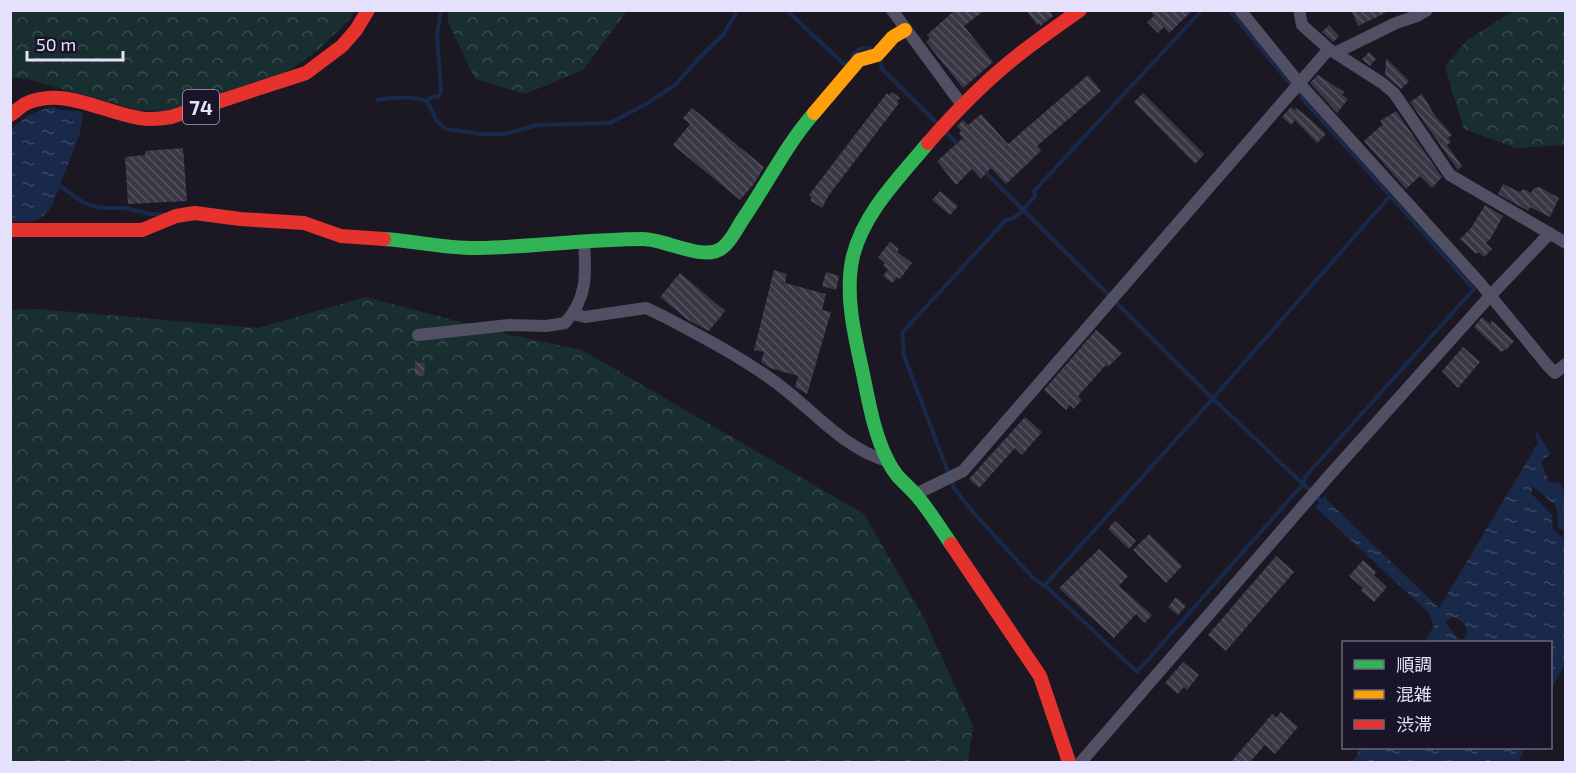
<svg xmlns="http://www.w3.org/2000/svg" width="1576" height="773" font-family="'Exo 2','Noto Sans JP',sans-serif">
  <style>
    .forest { fill: url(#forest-crowns) }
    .water { fill: url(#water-ripples); fill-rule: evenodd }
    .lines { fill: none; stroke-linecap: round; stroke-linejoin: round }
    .stream { stroke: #192949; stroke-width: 4 }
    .building { fill: url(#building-back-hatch) }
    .street { stroke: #514f63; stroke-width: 12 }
    .fast { stroke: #30b455; stroke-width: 14 }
    .slow { stroke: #ff9f0a; stroke-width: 14 }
    .jam { stroke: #e5322d; stroke-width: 14 }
    .labels { text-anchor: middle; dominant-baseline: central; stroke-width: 4.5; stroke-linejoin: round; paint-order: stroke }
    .shield { fill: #191428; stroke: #a8a3bc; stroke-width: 1.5 }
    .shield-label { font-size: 20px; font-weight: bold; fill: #e5e0fb }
  </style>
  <defs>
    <pattern id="forest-crowns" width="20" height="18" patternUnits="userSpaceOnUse" patternTransform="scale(1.5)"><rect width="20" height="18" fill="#182e2f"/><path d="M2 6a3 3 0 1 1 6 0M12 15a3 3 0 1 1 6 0" fill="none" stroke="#394c4e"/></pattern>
    <pattern id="water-ripples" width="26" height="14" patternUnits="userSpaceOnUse" patternTransform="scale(1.5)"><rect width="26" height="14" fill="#192949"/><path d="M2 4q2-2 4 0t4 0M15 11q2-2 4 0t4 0" fill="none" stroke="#3a4864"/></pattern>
    <pattern id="building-back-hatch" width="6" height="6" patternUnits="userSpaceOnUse" patternTransform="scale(1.5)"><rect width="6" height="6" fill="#3b3845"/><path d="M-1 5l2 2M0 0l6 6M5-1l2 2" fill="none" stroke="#575461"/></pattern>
  </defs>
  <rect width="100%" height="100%" fill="#1b1824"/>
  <path class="forest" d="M 10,11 L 355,11 L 351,18 L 318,50 L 287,72 L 166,111 L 138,110 L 27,79 L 11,78 Z
    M 448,11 L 448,10 L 627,11 L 583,70 L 525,94 L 475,79 L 448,22 Z
    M 1513,11 L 1565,11 L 1565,145 L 1516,148 L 1464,129 L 1445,67 L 1466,41 Z
    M 365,297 L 511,335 L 582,350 L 864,514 L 923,616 L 973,726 L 968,762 L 11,762 L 11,310 L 38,309 L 258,328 Z"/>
  <path class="water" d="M 53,107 L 60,110 L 80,111 L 83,116 L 79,136 L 52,206 C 42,222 29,223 11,221 L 10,130 C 25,116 33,112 53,107 Z
    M 1535,432 L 1537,432 L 1551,454 L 1541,461 L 1549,482 L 1560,483 L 1565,494 L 1565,531 L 1558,527 L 1556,506 L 1536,489 L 1532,487 L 1532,494 L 1552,515 L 1553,529 L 1565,540 L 1565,663 L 1551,691 L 1550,642 L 1424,642 L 1434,626 L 1429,613 L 1315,507 L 1326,494 L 1326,499 L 1439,608 L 1538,443 ZM 1453,617 C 1464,620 1470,629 1464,639 L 1458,639 L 1446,623 L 1450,618 Z
    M 1361,748 L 1524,748 L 1519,762 L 1505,762 L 1504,761 L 1498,762 L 1353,762 Z"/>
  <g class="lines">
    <path class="stream" d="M 786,10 L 845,65 L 847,62
      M 1202,10 L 1034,191 L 1035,196 C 1027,205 1018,219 1006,220 L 902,333 L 904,347 L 903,353 L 954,488 L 972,511 L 1034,579 L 1049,589 L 1137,672 L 1303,484 L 1305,477 L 1474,289 L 1390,196
      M 852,56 C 858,49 864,45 873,50
      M 880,60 L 882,69 L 935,121
      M 377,100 C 395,97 410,96 427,101 L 437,121 L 446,129 L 481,134 L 504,134 L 538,125 L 610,123 L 648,103 L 676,84 L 701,56 L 723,35 L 738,10
      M 427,101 L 432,97 L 439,96 L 441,90 L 437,35 L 441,10
      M 945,131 L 960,147
      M 983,170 L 1206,392 L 1322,502
      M 57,184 L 84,203 L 100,208 L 126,208 L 150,214 L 162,214
      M 1044,586 L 1208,404 L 1390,196 L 1308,105 L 1229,10"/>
  </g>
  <path class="building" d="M 955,10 L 985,10 L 964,26 L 993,62 L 963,88 L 926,42 L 930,38 L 927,35 Z
    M 1026,10 L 1049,10 L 1053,16 L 1040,26 L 1039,23 L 1037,25 Z
    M 1150,10 L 1193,10 L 1169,33 L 1164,27 L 1158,33 L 1147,22 L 1154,16 Z
    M 1351,10 L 1391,10 L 1358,26 Z
    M 1329,25 L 1339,36 L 1333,42 L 1322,32 Z
    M 1369,52 L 1376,59 L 1370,66 L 1362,59 Z
    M 1386,58 L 1409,81 L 1401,89 L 1385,75 Z
    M 1088,75 L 1101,91 L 1037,146 L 1041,151 L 1006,184 L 991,168 L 981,179 L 972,169 L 956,185 L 937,161 L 963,138 L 959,134 L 961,131 L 957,126 L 963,120 L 968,125 L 981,114 L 1008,144 Z
    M 1318,75 L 1344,92 L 1342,95 L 1348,99 L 1337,113 L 1310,83 Z
    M 892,92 L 900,98 L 897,101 L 899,103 L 829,195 L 822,208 L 810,200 L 812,198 L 809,195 L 887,93 L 889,95 Z
    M 1143,93 L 1204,154 L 1195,164 L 1134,102 Z
    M 1422,94 L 1436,117 L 1452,135 L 1448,138 L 1451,142 L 1447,145 L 1462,166 L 1458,170 L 1410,102 Z
    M 1291,107 L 1295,110 L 1296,108 L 1309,118 L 1326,134 L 1317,143 L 1295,120 L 1291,125 L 1282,117 Z
    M 692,108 L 764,167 L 754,184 L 740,200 L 673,145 L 690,124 L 683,118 Z
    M 1396,111 L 1442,177 L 1432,188 L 1420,176 L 1406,189 L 1364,141 L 1383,124 L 1380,121 Z
    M 183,148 L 187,201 L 128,204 L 125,157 L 145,155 L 145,151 Z
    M 1503,184 L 1519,192 L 1524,189 L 1531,193 L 1534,188 L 1539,187 L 1559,198 L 1550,217 L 1530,207 L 1528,211 L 1498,194 Z
    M 940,191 L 958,206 L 950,215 L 932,200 Z
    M 1485,205 L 1503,216 L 1491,238 L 1486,243 L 1492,249 L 1484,257 L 1478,252 L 1476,254 L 1460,239 L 1471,228 Z
    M 890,242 L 899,249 L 897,252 L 912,263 L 900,279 L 897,277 L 892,283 L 883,276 L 888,270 L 883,265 L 885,263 L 878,257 Z
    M 774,270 L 787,274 L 785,283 L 826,294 L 822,310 L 831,312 L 807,394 L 795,387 L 798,376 L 770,368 L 761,362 L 764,352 L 754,350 Z
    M 826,272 L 839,276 L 836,290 L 822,286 Z
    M 680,273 L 725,311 L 709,331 L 688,320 L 660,297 Z
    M 1482,317 L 1490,324 L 1492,321 L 1514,341 L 1507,349 L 1501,352 L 1474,327 Z
    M 1096,330 L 1122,353 L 1108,367 L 1106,365 L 1078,396 L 1082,400 L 1074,409 L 1070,405 L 1066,410 L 1044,390 Z
    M 1463,347 L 1480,362 L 1458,388 L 1442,371 Z
    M 415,362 L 425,363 L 424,376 L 415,375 Z
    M 1025,417 L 1042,432 L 1022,455 L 1015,448 L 979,488 L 969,479 Z
    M 1115,521 L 1136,541 L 1129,549 L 1108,529 Z
    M 1149,534 L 1182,566 L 1166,583 L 1133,550 Z
    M 1099,549 L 1128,576 L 1119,586 L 1152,615 L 1145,623 L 1136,614 L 1114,638 L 1059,588 Z
    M 1276,556 L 1294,572 L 1226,651 L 1208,635 Z
    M 1363,560 L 1376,572 L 1374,575 L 1387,587 L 1374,602 L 1361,591 L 1363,588 L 1349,576 Z
    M 1176,597 L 1186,606 L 1178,615 L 1168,607 Z
    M 1183,662 L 1199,675 L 1187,690 L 1184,687 L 1178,694 L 1165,683 Z
    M 1281,712 L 1298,727 L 1275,754 L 1265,745 L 1250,762 L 1231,762 L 1272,714 L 1276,718 Z"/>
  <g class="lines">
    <path class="street" d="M 892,10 L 962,105
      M 1240,10 L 1300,84 L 1480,283 L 1548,366 L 1555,373 L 1566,364
      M 1299,10 L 1302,25 L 1329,49 L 1382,83 L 1394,93 L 1450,175 L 1566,243
      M 1335,53 L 1396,23 L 1417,16 L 1427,10
      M 573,314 L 585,317 L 646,308 L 663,316 C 699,335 737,355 771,379 C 810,406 840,447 887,461
      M 418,335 L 509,325 L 546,326 L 565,323 C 588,298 586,273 584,241
      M 916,494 L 963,471 L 1329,49
      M 1081,762 L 1328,477 L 1490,296 L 1550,233"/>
    <path class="fast" d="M 928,143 C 900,177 864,212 853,256 C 844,294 855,337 863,374 C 869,403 874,434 888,461 C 896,478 906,483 917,496 C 929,510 940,528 951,544
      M 384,239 C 416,241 447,249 479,248 C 534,247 588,239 643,239 C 665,239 704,262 722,248 C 731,242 737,228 743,219 C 767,184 786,145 814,113"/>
    <path class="slow" d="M 814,113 L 859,60 L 877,55 L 893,37 L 905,30"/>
    <path class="jam" d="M 10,115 C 15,112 20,107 25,104 C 62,86 102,112 139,118 C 149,120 160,119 171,117 L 306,73 L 342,46 L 356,30 L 368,10
      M 928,143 C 955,112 984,82 1017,56 C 1037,40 1059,25 1080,10
      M 10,230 L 142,230 L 176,216 L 195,213 L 240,219 L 304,223 L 341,236 L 384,239
      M 951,544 L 1040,676 L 1069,762"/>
  </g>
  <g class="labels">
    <rect class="shield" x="183" y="90" width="36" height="34" rx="4.5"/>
    <g class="shield-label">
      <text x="201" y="107">74</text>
    </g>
  </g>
  <rect width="1576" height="773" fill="none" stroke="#e5e0fb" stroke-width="24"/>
  <rect x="1342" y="641" width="210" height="108" fill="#191428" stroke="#6b667c" stroke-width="1.5"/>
  <rect x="1354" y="660" width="30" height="9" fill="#30b455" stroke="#6b667c" stroke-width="1.5"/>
  <text x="1396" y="671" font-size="18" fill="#e5e0fb">順調</text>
  <rect x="1354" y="690" width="30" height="9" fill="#ff9f0a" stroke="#6b667c" stroke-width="1.5"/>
  <text x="1396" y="701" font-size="18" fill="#e5e0fb">混雑</text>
  <rect x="1354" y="720" width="30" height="9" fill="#e5322d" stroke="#6b667c" stroke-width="1.5"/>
  <text x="1396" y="731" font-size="18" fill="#e5e0fb">渋滞</text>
  <path d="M27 51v9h96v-9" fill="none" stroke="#e5e0fb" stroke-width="3"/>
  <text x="36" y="51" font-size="18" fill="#e5e0fb" stroke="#191428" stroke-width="4.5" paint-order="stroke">50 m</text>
</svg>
